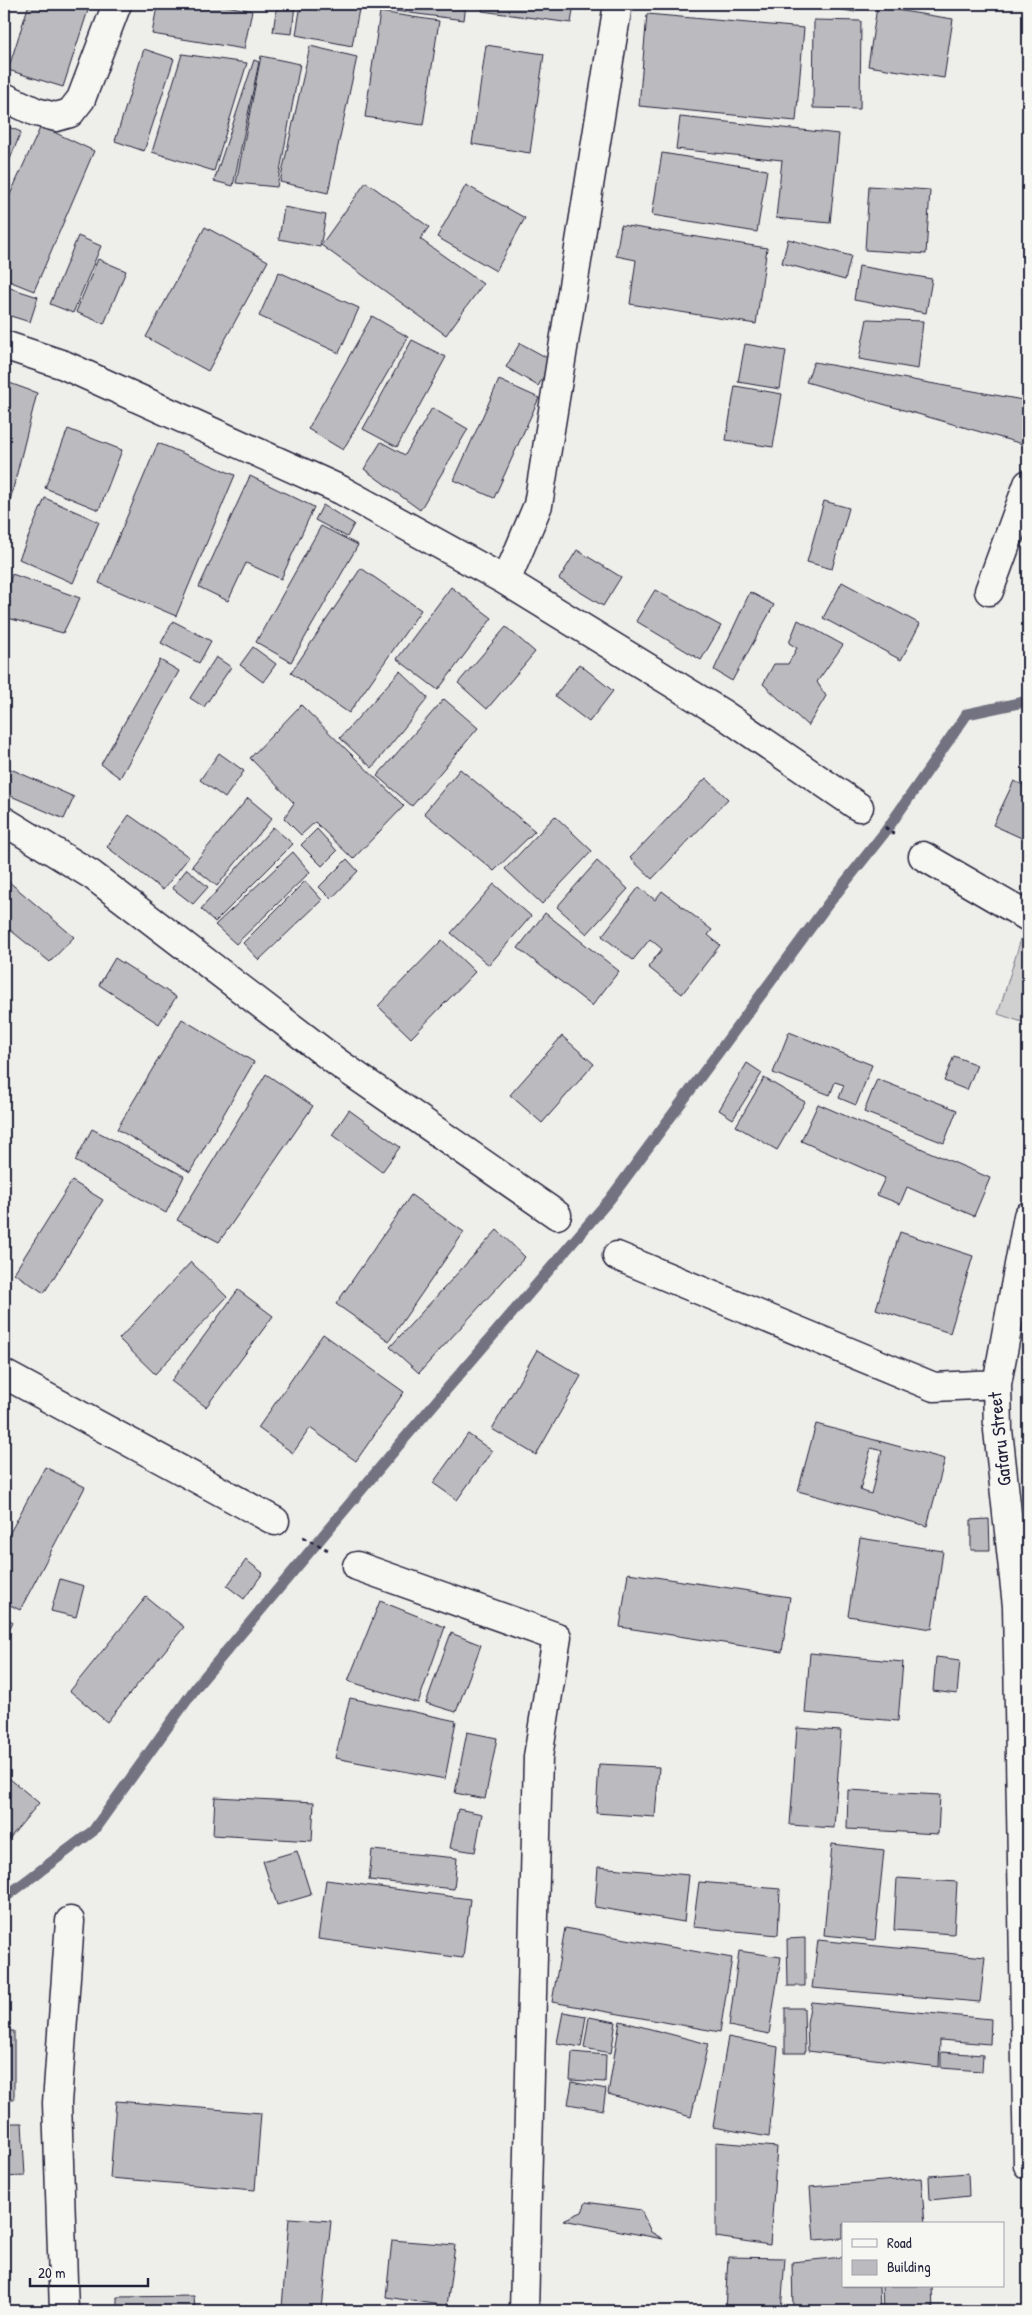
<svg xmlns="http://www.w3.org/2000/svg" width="1032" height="2315" font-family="'Patrick Hand',sans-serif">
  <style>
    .green { fill: #d0d0d1; stroke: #797986 }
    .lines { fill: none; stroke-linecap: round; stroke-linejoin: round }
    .stream { stroke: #727281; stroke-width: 11 }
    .building { fill: #bbbbbf; stroke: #22223b; fill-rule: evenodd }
    .minor-casing { stroke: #22223b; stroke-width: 31 }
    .path { stroke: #22223b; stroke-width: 3; stroke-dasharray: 4 4; stroke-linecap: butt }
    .minor { stroke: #f6f6f2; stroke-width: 28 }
    .labels { text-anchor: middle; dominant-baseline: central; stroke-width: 4.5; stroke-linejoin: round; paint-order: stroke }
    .street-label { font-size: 19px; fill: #22223b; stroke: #f6f6f2 }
  </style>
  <rect width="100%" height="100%" fill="#eeeeeb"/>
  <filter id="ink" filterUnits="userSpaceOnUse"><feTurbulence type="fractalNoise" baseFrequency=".02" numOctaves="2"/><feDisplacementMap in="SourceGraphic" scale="10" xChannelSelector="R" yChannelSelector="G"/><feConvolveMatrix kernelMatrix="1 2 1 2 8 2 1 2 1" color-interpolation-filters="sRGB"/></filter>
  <g filter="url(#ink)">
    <path class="green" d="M 1028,916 L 1028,1024 L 998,1014 Z"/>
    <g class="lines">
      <path class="stream" d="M 4,1898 L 93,1831 L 197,1686 L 404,1439 L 610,1199 L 828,904 L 885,832 L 967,714 L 1028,701"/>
    </g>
    <path class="building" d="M 29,4 L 90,4 L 63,87 L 8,70 Z
      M 197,4 L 217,4 L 252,11 L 244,49 L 152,34 L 157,6 L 195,8 Z
      M 277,4 L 295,4 L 292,34 L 273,32 Z
      M 301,4 L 360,4 L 352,46 L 296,35 Z
      M 379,4 L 466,4 L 464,20 L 378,9 Z
      M 483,4 L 574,4 L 571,23 L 482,11 Z
      M 652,4 L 678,4 L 678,8 Z
      M 807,4 L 857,4 L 855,12 Z
      M 877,7 L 953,19 L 944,78 L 868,66 Z
      M 380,12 L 439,21 L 423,125 L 365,117 Z
      M 647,14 L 804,28 L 796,121 L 639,106 Z
      M 814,20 L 861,21 L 860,109 L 813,108 Z
      M 486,45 L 544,54 L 530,153 L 472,144 Z
      M 310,46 L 357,57 L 328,193 L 280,182 Z
      M 144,49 L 174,59 L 144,151 L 115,141 Z
      M 182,54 L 247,63 L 214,171 L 152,152 Z
      M 261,56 L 300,64 L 277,187 L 236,183 Z
      M 254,60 L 259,62 L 233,186 L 214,181 Z
      M 680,117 L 839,134 L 830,223 L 776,218 L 782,160 L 676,149 Z
      M 4,125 L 21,132 L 4,174 Z
      M 41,126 L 94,151 L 34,291 L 4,279 L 4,208 Z
      M 662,153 L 767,170 L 757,232 L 652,215 Z
      M 366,182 L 429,227 L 420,239 L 483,284 L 446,335 L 321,245 Z
      M 466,185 L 525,218 L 496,271 L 437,237 Z
      M 869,186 L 930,190 L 926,254 L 865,250 Z
      M 284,207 L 326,215 L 320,247 L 279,239 Z
      M 621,225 L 767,248 L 756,324 L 630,304 L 636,260 L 616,256 Z
      M 205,227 L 268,261 L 208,371 L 146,337 Z
      M 78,236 L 101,246 L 73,313 L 50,304 Z
      M 788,239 L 851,256 L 845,280 L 782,263 Z
      M 98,259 L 126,271 L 104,324 L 76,312 Z
      M 859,266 L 932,279 L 926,313 L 854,300 Z
      M 279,272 L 359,308 L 339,353 L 259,316 Z
      M 4,286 L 38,297 L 30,322 L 4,314 Z
      M 372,316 L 408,337 L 343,450 L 308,429 Z
      M 867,319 L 923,321 L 918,369 L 859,359 Z
      M 412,340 L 446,357 L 397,447 L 363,429 Z
      M 520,343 L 553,361 L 538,386 L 506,367 Z
      M 745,344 L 786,351 L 780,389 L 738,382 Z
      M 814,362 L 1028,401 L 1028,432 L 1026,445 L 806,382 Z
      M 499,380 L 539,398 L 494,498 L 454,480 Z
      M 4,381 L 37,393 L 4,525 Z
      M 735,386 L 782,394 L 773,447 L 726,440 Z
      M 432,408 L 468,429 L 420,510 L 364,469 L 381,442 L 405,455 Z
      M 68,429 L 122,450 L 99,510 L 45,488 Z
      M 158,443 L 235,475 L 176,616 L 99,583 Z
      M 250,476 L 314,507 L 281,579 L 246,563 L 228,601 L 199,587 Z
      M 45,498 L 99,522 L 73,583 L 19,559 Z
      M 824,501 L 849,508 L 832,569 L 807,562 Z
      M 323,505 L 354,524 L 347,537 L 315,520 Z
      M 321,526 L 358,545 L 291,662 L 256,642 Z
      M 577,550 L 621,577 L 603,606 L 559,579 Z
      M 361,568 L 421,610 L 349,713 L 291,673 Z
      M 12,574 L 80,598 L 63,633 L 4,617 L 4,603 Z
      M 842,582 L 920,624 L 901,660 L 823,618 Z
      M 451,587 L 492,618 L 438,690 L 397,659 Z
      M 655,590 L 721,626 L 701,660 L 636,621 Z
      M 750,592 L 774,605 L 732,681 L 714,670 Z
      M 798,620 L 843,645 L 817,682 L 826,696 L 808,726 L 763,684 L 774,664 L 788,664 L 797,648 L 789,643 Z
      M 173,621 L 211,641 L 199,663 L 161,643 Z
      M 506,627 L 535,652 L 487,709 L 458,683 Z
      M 253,647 L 276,664 L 263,682 L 240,665 Z
      M 216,657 L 231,667 L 204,707 L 190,698 Z
      M 160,660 L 179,671 L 120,778 L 101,764 Z
      M 579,664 L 613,691 L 589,722 L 555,696 Z
      M 400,671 L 428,698 L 372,768 L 340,738 Z
      M 444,699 L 478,728 L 412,806 L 377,776 Z
      M 301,705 L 404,806 L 353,859 L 315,822 L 301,835 L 284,818 L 294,803 L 250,758 Z
      M 219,753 L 244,771 L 225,798 L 200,780 Z
      M 4,766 L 74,797 L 64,819 L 4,793 Z
      M 460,769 L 535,831 L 494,871 L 424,813 Z
      M 706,778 L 728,799 L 652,879 L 630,858 Z
      M 1014,781 L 1028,787 L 1028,841 L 993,825 Z
      M 248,798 L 272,818 L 217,886 L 192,866 Z
      M 129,815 L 189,857 L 163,890 L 107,847 Z
      M 555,816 L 592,851 L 542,904 L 505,869 Z
      M 273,827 L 293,844 L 215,922 L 201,909 Z
      M 317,829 L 337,851 L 322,866 L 301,845 Z
      M 293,852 L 310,872 L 236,944 L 215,925 Z
      M 347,859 L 358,871 L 331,899 L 319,887 Z
      M 597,861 L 628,889 L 587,934 L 557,907 Z
      M 187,869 L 208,887 L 193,904 L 172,888 Z
      M 8,881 L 74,937 L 50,962 L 4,925 L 4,886 Z
      M 305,881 L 322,900 L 259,960 L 243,943 Z
      M 494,884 L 531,916 L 489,965 L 451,933 Z
      M 639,887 L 655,900 L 662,891 L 712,930 L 708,935 L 720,945 L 682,994 L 648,967 L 662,949 L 650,939 L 633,960 L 602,936 Z
      M 545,913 L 619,971 L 592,1006 L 518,948 Z
      M 442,940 L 475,972 L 411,1038 L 378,1006 Z
      M 115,958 L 176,997 L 159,1024 L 99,985 Z
      M 182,1019 L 254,1062 L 190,1172 L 117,1129 Z
      M 789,1032 L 872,1065 L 856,1105 L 839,1098 L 844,1085 L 835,1082 L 830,1095 L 773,1073 Z
      M 562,1036 L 594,1064 L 542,1123 L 510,1095 Z
      M 954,1056 L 977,1065 L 967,1090 L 944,1081 Z
      M 747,1063 L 762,1073 L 733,1119 L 719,1110 Z
      M 266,1074 L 313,1106 L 219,1242 L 177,1220 Z
      M 764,1078 L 805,1102 L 777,1150 L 736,1126 Z
      M 877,1079 L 957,1110 L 944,1143 L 864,1112 Z
      M 818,1104 L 990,1178 L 974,1216 L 907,1187 L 900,1204 L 877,1195 L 885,1178 L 801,1141 Z
      M 349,1110 L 400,1147 L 382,1172 L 332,1135 Z
      M 92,1129 L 184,1176 L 166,1213 L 75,1161 Z
      M 72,1181 L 103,1200 L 44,1293 L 14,1273 Z
      M 411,1195 L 464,1232 L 389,1341 L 336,1304 Z
      M 497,1230 L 525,1257 L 419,1373 L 390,1347 Z
      M 900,1232 L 973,1256 L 950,1333 L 876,1309 Z
      M 191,1262 L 227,1297 L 155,1374 L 119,1339 Z
      M 238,1290 L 273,1316 L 206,1407 L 171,1381 Z
      M 323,1334 L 404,1392 L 356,1461 L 310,1428 L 293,1453 L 258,1428 Z
      M 537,1350 L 581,1376 L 536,1455 L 492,1429 Z
      M 816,1424 L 945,1459 L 927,1526 L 798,1491 ZM 871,1448 L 882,1451 L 871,1494 L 860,1490 Z
      M 468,1434 L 492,1451 L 457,1500 L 433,1483 Z
      M 45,1467 L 85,1487 L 20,1610 L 4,1602 L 4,1544 Z
      M 989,1519 L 990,1550 L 971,1550 L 971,1520 Z
      M 860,1538 L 943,1551 L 932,1629 L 848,1616 Z
      M 246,1560 L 263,1573 L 244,1599 L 227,1586 Z
      M 628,1573 L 790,1597 L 782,1652 L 620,1627 Z
      M 60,1579 L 84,1586 L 76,1617 L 51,1611 Z
      M 146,1597 L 184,1627 L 107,1722 L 70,1691 Z
      M 380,1601 L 445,1627 L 418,1703 L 348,1681 Z
      M 4,1616 L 13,1622 L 4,1639 Z
      M 451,1633 L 481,1645 L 456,1712 L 426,1703 Z
      M 810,1653 L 903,1662 L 898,1721 L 805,1713 Z
      M 936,1657 L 960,1660 L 957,1694 L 933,1691 Z
      M 350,1698 L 456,1721 L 445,1779 L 335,1758 Z
      M 797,1728 L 841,1731 L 834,1828 L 790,1825 Z
      M 467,1732 L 497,1738 L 485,1799 L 455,1793 Z
      M 599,1764 L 659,1767 L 655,1817 L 596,1813 Z
      M 4,1774 L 39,1803 L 4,1845 Z
      M 848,1790 L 940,1795 L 938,1834 L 847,1829 Z
      M 215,1797 L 314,1802 L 312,1841 L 213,1835 Z
      M 458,1809 L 482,1814 L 475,1852 L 450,1848 Z
      M 832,1844 L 884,1850 L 875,1940 L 824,1935 Z
      M 372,1850 L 457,1858 L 454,1889 L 369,1880 Z
      M 297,1851 L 311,1895 L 277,1905 L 263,1861 Z
      M 598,1867 L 689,1875 L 684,1922 L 595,1907 Z
      M 897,1878 L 957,1882 L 954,1934 L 894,1930 Z
      M 326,1880 L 470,1899 L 463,1958 L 318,1939 Z
      M 699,1882 L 780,1889 L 778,1935 L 693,1927 Z
      M 565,1928 L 732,1958 L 720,2032 L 552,2002 Z
      M 805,1938 L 805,1986 L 788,1986 L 787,1939 Z
      M 818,1940 L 985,1957 L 980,2002 L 812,1988 Z
      M 739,1951 L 781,1957 L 769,2034 L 729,2026 Z
      M 811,2002 L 991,2019 L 990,2044 L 940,2040 L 939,2067 L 808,2051 L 807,2023 Z
      M 785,2008 L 804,2008 L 805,2053 L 785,2053 Z
      M 563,2012 L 586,2016 L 581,2047 L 557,2043 Z
      M 589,2017 L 616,2022 L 611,2053 L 584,2048 Z
      M 620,2021 L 708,2044 L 691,2117 L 608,2094 Z
      M 4,2031 L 14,2031 L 14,2099 L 4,2099 Z
      M 728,2037 L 778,2047 L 769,2137 L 713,2127 Z
      M 572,2052 L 606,2055 L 605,2082 L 570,2080 Z
      M 941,2052 L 983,2055 L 982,2071 L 941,2068 Z
      M 572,2082 L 606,2089 L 603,2110 L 568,2104 Z
      M 116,2101 L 261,2113 L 255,2190 L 110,2178 Z
      M 4,2123 L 22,2123 L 25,2176 L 4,2177 Z
      M 716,2142 L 777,2147 L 770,2245 L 716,2237 Z
      M 968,2173 L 969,2196 L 930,2200 L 929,2176 Z
      M 921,2178 L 925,2224 L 843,2224 L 843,2238 L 814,2240 L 810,2187 Z
      M 586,2202 L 641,2210 L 651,2232 L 663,2239 L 563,2220 L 582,2212 Z
      M 289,2218 L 331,2221 L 322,2309 L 282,2308 Z
      M 4,2238 L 7,2280 L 4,2280 Z
      M 392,2240 L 455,2245 L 447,2306 L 386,2297 Z
      M 728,2257 L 785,2258 L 781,2311 L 725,2311 Z
      M 843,2257 L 843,2286 L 879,2286 L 880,2311 L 793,2311 L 792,2262 Z
      M 882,2286 L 932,2286 L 933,2311 L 883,2311 Z
      M 194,2296 L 195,2311 L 117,2311 L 117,2297 Z"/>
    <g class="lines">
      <defs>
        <path id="minor" d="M 4,97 L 36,112 L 56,117 L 70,113 L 81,99 L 117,4
          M 4,345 L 64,365 L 341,490 L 506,581 L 723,714 L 859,807
          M 506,581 L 538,505 L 618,4
          M 989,591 L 1028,484
          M 4,821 L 92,875 L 338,1063 L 557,1215
          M 923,856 L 1028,917
          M 617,1256 L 934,1387 L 997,1384 L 998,1430 L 1017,1606 L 1028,2165
          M 4,1374 L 275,1521
          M 997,1384 L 1028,1216
          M 357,1566 L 557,1637 L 538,1757 L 524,2311
          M 64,2311 L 57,2103 L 70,1921"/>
      </defs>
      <use href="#minor" class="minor-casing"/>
      <path class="path" d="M 885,827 L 896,836
        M 303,1537 L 328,1550"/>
      <use href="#minor" class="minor"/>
    </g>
  </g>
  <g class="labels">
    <g class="street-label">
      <text transform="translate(999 1439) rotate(-96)">Gafaru Street</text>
    </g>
  </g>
  <rect width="1032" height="2315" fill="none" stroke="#f6f6f2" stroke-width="20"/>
  <rect x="10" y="10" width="1012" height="2295" fill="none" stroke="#22223b" stroke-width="2" filter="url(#ink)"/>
  <rect x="842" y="2222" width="162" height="65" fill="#f6f6f2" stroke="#a1a1a9"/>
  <rect x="852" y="2239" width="25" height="8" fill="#f6f6f2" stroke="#a1a1a9"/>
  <text x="887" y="2248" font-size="15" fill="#22223b">Road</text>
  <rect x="852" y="2260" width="25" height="15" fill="#bbbbbf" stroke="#a1a1a9"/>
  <text x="887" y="2272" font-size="15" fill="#22223b">Building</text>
  <path d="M30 2278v8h118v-8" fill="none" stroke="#22223b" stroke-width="2.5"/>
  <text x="38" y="2278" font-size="15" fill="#22223b" stroke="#f6f6f2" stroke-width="4" paint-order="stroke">20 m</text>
</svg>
